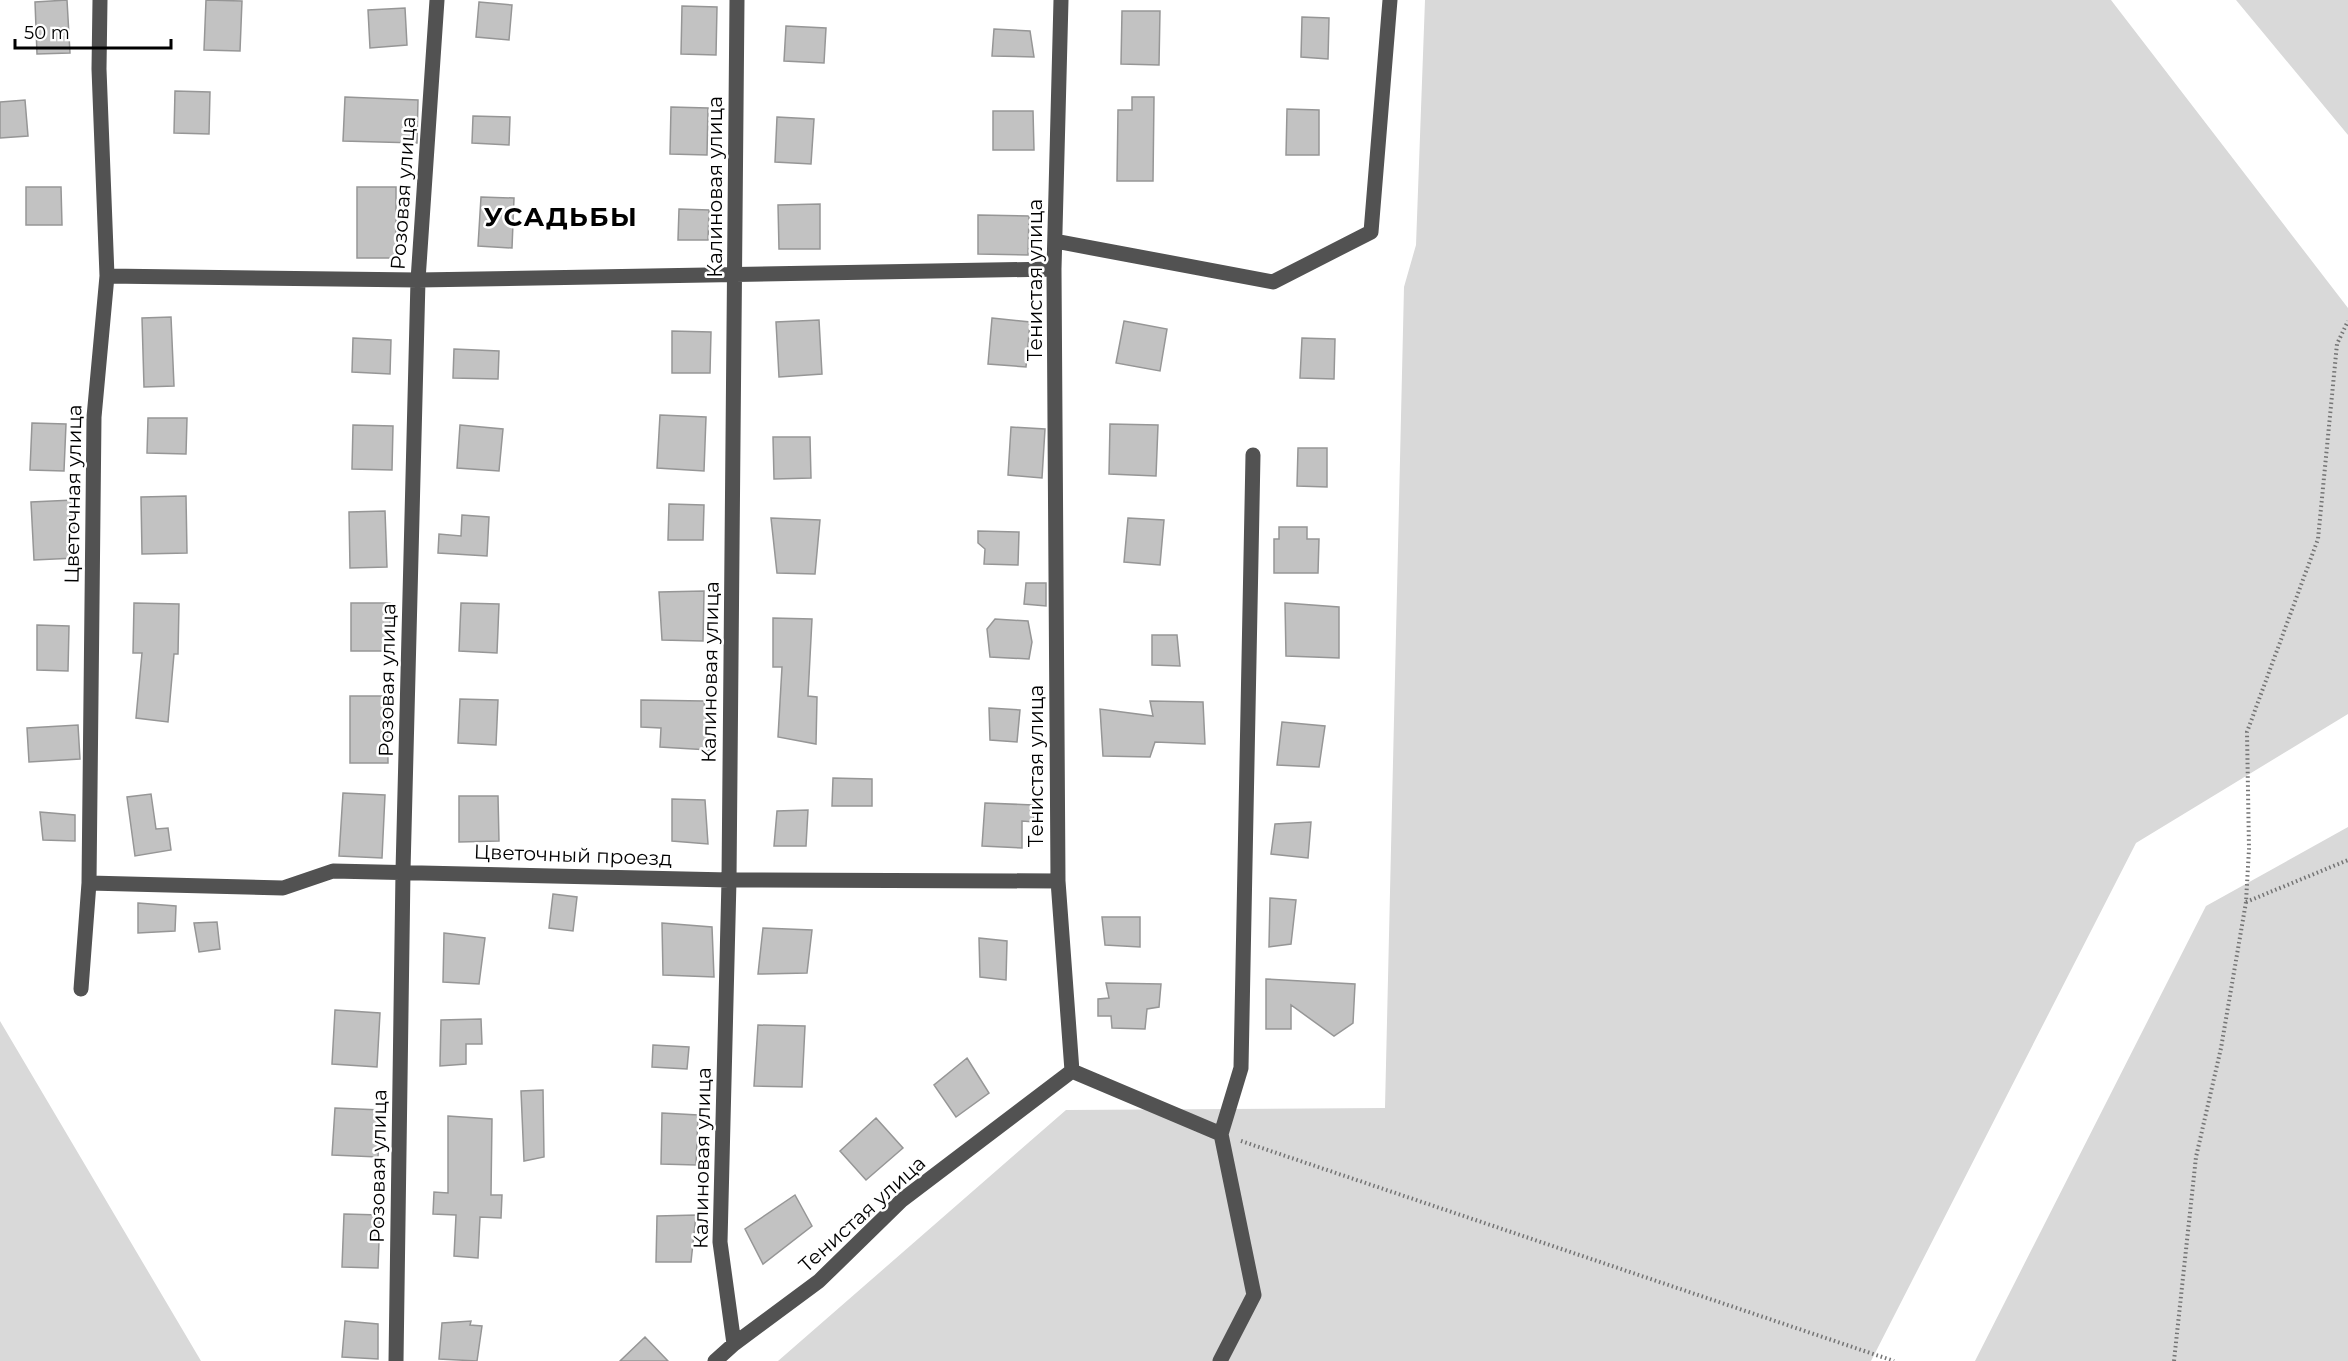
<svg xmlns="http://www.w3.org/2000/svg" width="2348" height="1361" font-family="Montserrat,sans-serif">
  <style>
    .green { fill: #d9d9d9 }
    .building { fill: #c2c2c2; stroke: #969696; stroke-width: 1.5 }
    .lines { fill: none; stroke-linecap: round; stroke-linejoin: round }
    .path { stroke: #747474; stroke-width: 4; stroke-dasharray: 1.5 3; stroke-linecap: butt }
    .minor { stroke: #525252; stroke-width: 15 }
    .labels { text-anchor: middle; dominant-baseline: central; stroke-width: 5; stroke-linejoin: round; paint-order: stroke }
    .street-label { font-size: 20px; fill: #000; stroke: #fff }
    .district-label { font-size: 26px; font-weight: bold; letter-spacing: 1.5px; fill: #000; stroke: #fff }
  </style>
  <rect width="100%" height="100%" fill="#fff"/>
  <path class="green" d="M 1425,0 L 2111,0 L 2348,308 L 2348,714 L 2136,843 L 1871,1361 L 778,1361 L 1066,1110 L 1385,1108 L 1404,287 L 1416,245 Z
    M 2236,0 L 2348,0 L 2348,135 Z
    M 2348,827 L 2348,1361 L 1975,1361 L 2206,906 Z
    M 0,1021 L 201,1361 L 0,1361 Z"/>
  <path class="building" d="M 67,0 L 70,53 L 37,54 L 35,2 Z
    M 206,0 L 242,1 L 240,51 L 204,50 Z
    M 479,2 L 512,5 L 509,40 L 476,37 Z
    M 682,6 L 717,7 L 716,55 L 681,54 Z
    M 405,8 L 407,45 L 370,48 L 368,10 Z
    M 1122,11 L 1160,11 L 1159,65 L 1121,64 Z
    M 1302,17 L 1329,18 L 1328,59 L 1301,57 Z
    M 786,26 L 826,28 L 824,63 L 784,61 Z
    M 994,29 L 1030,31 L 1034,57 L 992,56 Z
    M 175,91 L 210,92 L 209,134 L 174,133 Z
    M 345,97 L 418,100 L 417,143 L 343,141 Z
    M 1132,97 L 1154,97 L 1153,181 L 1117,181 L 1118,110 L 1132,110 Z
    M 25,100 L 28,136 L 0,138 L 0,102 Z
    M 671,107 L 708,108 L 707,155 L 670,154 Z
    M 1287,109 L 1319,110 L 1319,155 L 1286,155 Z
    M 993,111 L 1033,111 L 1034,150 L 993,150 Z
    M 473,116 L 510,117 L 509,145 L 472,143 Z
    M 777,117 L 814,119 L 811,164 L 775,162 Z
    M 26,187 L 61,187 L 62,225 L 26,225 Z
    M 357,187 L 396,187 L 396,258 L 357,258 Z
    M 481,197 L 514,198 L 512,248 L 478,246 Z
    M 820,204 L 820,249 L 779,249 L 778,205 Z
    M 679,209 L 709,210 L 708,240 L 678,240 Z
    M 978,215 L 1029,216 L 1028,255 L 978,254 Z
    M 171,317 L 174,386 L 144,387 L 142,318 Z
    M 992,318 L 1030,322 L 1026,367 L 988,364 Z
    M 819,320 L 822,374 L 779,377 L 776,322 Z
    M 1124,321 L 1167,329 L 1160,371 L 1116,363 Z
    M 672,331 L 711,332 L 710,373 L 672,373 Z
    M 353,338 L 391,340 L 390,374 L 352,372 Z
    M 1302,338 L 1335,339 L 1334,379 L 1300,378 Z
    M 454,349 L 499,351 L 498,379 L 453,378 Z
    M 660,415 L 706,417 L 704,471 L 657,468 Z
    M 148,418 L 187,418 L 186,454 L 147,453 Z
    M 32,423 L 66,424 L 64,471 L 30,470 Z
    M 1110,424 L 1158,425 L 1156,476 L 1109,474 Z
    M 353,425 L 393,426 L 392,470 L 352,469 Z
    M 460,425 L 503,429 L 499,471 L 457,468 Z
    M 1011,427 L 1045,429 L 1042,478 L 1008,475 Z
    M 773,437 L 810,437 L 811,478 L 774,479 Z
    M 1298,448 L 1327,448 L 1327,487 L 1297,486 Z
    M 186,496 L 187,553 L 142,554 L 141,497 Z
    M 73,500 L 76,558 L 34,560 L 31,502 Z
    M 669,504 L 704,505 L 703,540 L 668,540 Z
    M 385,511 L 387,567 L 350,568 L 349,512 Z
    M 462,515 L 489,517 L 487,556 L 438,553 L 439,534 L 461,536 Z
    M 771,518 L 820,520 L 815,574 L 777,573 Z
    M 1128,518 L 1164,520 L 1160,565 L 1124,562 Z
    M 1279,527 L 1307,527 L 1307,539 L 1319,539 L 1318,573 L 1274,573 L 1274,539 L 1279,539 Z
    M 978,531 L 1019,532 L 1018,565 L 984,564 L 985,549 L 978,543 Z
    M 1026,583 L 1046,583 L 1046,606 L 1024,604 Z
    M 704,591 L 703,641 L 662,640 L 659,592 Z
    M 134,603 L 179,604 L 178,654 L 174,654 L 168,722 L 136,718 L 142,653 L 133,653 Z
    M 351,603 L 390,603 L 390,651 L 351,651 Z
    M 461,603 L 499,604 L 497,653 L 459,651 Z
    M 1285,603 L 1339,607 L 1339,658 L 1286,656 Z
    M 773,618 L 812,619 L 808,696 L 817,697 L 816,744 L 778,737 L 782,667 L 773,667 Z
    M 995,619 L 1028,621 L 1032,642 L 1029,659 L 990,657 L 987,629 Z
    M 37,625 L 69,626 L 68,671 L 37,670 Z
    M 1152,635 L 1177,635 L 1180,666 L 1152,665 Z
    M 350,696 L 387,696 L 388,763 L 350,763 Z
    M 460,699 L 498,700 L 496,745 L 458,743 Z
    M 641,700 L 704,701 L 709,750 L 660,747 L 661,728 L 641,727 Z
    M 1150,701 L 1203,702 L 1205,744 L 1155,742 L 1150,757 L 1103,756 L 1100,709 L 1153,716 Z
    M 989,708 L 1020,710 L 1017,742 L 990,740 Z
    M 1282,722 L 1325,726 L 1319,767 L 1277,765 Z
    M 78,725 L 80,759 L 29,762 L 27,728 Z
    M 833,778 L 872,779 L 872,806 L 832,806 Z
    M 343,793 L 385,795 L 382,858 L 339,856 Z
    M 151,794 L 156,829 L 168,828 L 171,850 L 135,856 L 127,797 Z
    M 459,796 L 498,796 L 499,841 L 459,842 Z
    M 672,799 L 705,800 L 708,844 L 672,841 Z
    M 985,803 L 1033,805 L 1034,822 L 1022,821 L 1022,848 L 982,846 Z
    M 808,810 L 806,846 L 774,846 L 777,811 Z
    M 40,812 L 75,815 L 75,841 L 43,840 Z
    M 1311,822 L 1308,858 L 1271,854 L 1275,824 Z
    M 553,894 L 577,897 L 573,931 L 549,928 Z
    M 1270,898 L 1296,900 L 1291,944 L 1269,947 Z
    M 138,903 L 176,906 L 175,931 L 138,933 Z
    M 1102,917 L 1140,917 L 1140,947 L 1105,945 Z
    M 217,922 L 220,949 L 199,952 L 194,923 Z
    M 662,923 L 712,927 L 714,977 L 663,975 Z
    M 763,928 L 812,930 L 807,973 L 758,974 Z
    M 444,933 L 485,938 L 479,984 L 443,982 Z
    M 979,938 L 1007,941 L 1006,980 L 980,977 Z
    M 1266,979 L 1355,984 L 1353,1023 L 1334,1036 L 1291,1005 L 1291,1029 L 1266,1029 Z
    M 1106,983 L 1161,984 L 1159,1007 L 1147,1009 L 1145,1029 L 1112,1028 L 1111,1016 L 1098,1016 L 1098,999 L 1109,998 Z
    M 335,1010 L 380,1013 L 377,1067 L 332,1064 Z
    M 481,1019 L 482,1044 L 466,1044 L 466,1064 L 440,1066 L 441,1020 Z
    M 758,1025 L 805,1026 L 802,1087 L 754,1086 Z
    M 653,1045 L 689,1047 L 687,1069 L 652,1067 Z
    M 967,1058 L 989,1093 L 956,1117 L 934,1085 Z
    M 543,1090 L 544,1157 L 524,1161 L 521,1091 Z
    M 335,1108 L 381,1110 L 378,1157 L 332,1155 Z
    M 662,1113 L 698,1115 L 696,1165 L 661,1164 Z
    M 448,1116 L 492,1119 L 491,1195 L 502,1195 L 501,1218 L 480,1217 L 478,1258 L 454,1256 L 456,1215 L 433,1214 L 434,1192 L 448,1193 Z
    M 876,1118 L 903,1148 L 866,1180 L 840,1151 Z
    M 795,1195 L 812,1226 L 763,1264 L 745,1229 Z
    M 344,1214 L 380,1215 L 378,1268 L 342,1267 Z
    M 696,1215 L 691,1262 L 656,1262 L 657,1216 Z
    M 345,1321 L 378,1324 L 378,1359 L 342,1357 Z
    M 471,1321 L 470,1325 L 482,1326 L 477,1361 L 439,1359 L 442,1323 Z
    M 645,1337 L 668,1361 L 620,1361 Z"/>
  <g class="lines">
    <path class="path" d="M 2246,902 L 2348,860
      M 1241,1141 L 1894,1361
      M 2174,1361 L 2196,1157 L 2221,1048 L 2246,902 L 2249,849 L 2247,732 L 2318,539 L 2337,344 L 2348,321"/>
    <path class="minor" d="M 1061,0 L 1054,269 L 1058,881 L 1072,1071
      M 1055,241 L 1273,282 L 1371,232 L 1390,0
      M 107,276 L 418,280 L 1054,269
      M 89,883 L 283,888 L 333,871 L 729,880 L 1058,881
      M 81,989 L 89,883 L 94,417 L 107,276 L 99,69 L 100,0
      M 1072,1071 L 1221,1134 L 1254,1295 L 1220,1361
      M 1221,1134 L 1241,1068 L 1253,455
      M 734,1344 L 720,1242 L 729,880 L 737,0
      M 396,1361 L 403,871 L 418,280 L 437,0
      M 715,1361 L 734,1344 L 819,1281 L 902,1200 L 1072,1071"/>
  </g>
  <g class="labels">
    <g class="street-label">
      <text transform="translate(715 187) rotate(-90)">Калиновая улица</text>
      <text transform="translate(403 193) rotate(-86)">Розовая улица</text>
      <text transform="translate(1035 280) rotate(-90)">Тенистая улица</text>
      <text transform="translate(73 494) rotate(-89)">Цветочная улица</text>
      <text transform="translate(710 672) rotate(-89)">Калиновая улица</text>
      <text transform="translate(387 680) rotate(-89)">Розовая улица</text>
      <text transform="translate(1036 766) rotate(-90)">Тенистая улица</text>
      <text transform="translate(573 855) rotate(2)">Цветочный проезд</text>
      <text transform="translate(702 1158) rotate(-89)">Калиновая улица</text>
      <text transform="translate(378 1166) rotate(-89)">Розовая улица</text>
      <text transform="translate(862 1214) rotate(-42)">Тенистая улица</text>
    </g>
    <g class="district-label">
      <text x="561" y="217">УСАДЬБЫ</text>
    </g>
  </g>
  <path d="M15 39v9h156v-9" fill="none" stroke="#000000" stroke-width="3"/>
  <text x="24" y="39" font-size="18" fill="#000000" stroke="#ffffff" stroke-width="4.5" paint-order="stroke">50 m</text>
</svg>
